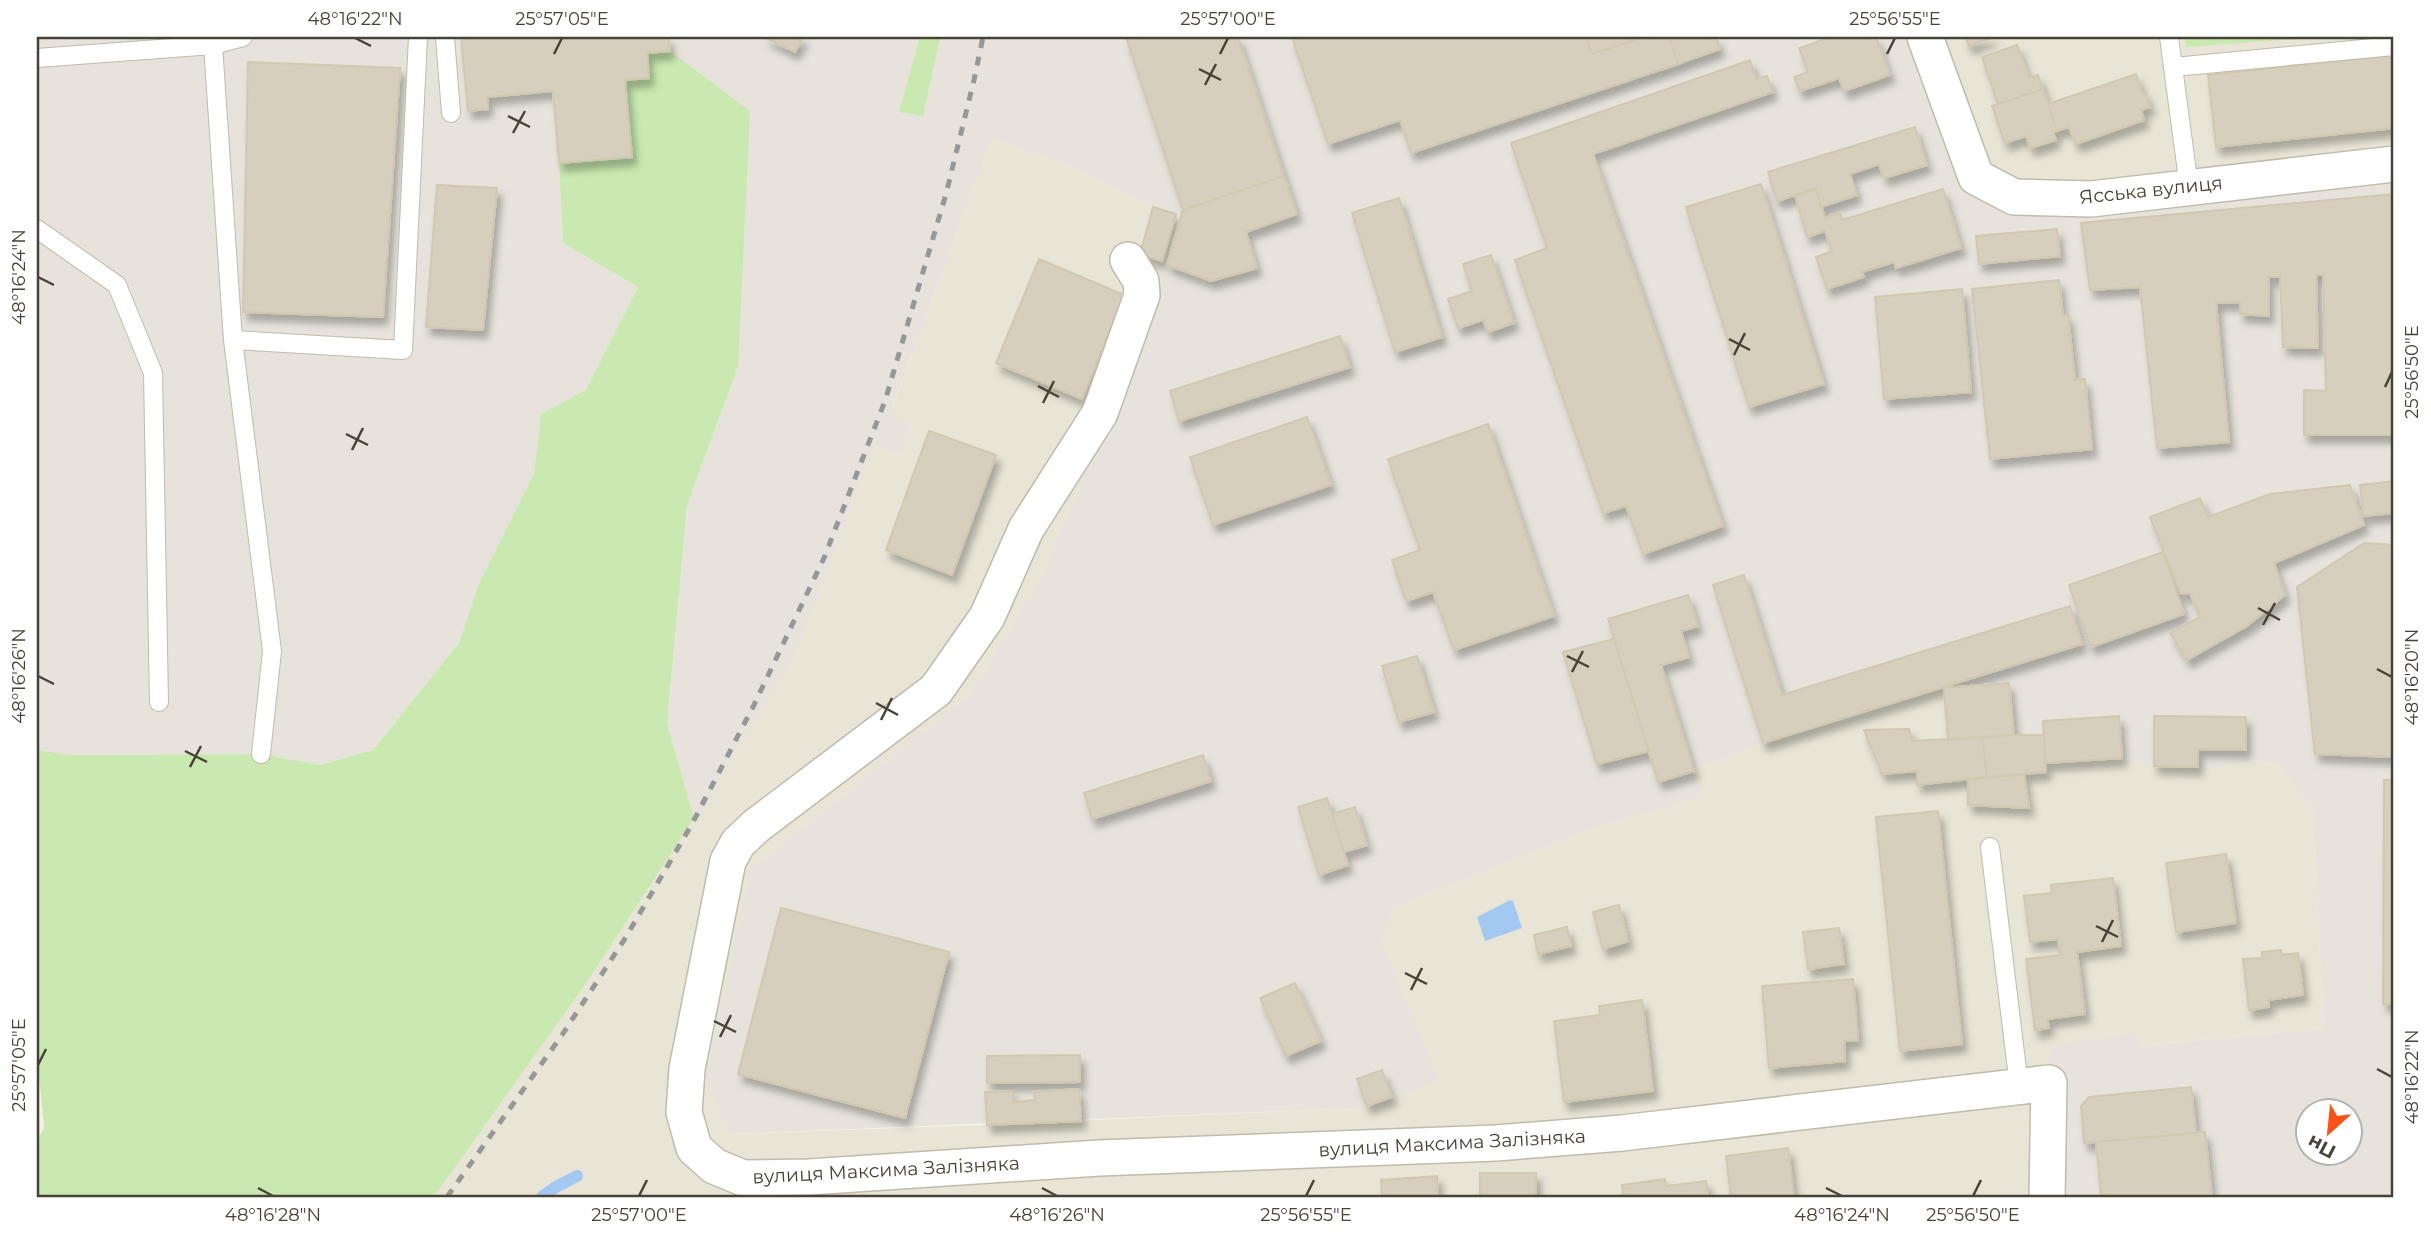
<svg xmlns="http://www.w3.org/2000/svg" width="2431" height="1234" font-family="Montserrat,sans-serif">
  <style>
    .residential { fill: #e8e4d6 }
    .industrial { fill: #e7e3dc; fill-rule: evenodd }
    .green { fill: #c9e9b0 }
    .water { fill: #a3c9f2 }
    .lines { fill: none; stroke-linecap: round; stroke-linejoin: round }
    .stream { stroke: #a3c9f2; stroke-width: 12 }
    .building { fill: #d6cfbd; stroke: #d1c8b0; stroke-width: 2; filter: url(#shadow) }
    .lane-casing { stroke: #c0bbaa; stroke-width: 20 }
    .street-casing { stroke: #c0bbaa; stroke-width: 38 }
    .lane { stroke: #fff; stroke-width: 18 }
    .street { stroke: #fff; stroke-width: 35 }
    .rail { stroke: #979797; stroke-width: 5; stroke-dasharray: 9 9; stroke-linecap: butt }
    .ticks { fill: none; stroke: #484336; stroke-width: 2.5 }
    .labels { text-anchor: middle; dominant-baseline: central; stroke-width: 6; stroke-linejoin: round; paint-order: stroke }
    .street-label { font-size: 19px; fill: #484336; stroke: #fff }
    .neatline { fill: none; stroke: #484336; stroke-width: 2.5 }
    .ticks-label { font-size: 18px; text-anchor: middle; fill: #484336 }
  </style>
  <defs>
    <filter id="shadow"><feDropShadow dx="4.5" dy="8" stdDeviation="3.5" flood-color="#0004"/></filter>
  </defs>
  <rect width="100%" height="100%" fill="#f4f2e8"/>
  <path class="residential" d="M 1923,37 L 2394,37 L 2394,166 L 2092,201 L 1974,176 Z
    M 992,139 L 1081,171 L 1153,207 L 1182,215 L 1136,357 L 1038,581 L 971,693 L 752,868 L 730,1134 L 987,1125 L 1358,1108 L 1438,1083 L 1382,939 L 1393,908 L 1592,829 L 1701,797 L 1694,771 L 1763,743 L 1944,688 L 1948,740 L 1987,777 L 2046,772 L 2046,763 L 2122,758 L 2154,766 L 2198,767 L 2276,763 L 2312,808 L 2324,1028 L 2138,1046 L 2137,1033 L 2049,1197 L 434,1197 L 586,982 L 794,661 L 874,445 L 901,456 L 910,424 L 892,409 Z"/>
  <path class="industrial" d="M 37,37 L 1923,37 L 1974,176 L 2012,199 L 2394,166 L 2394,1197 L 2049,1197 L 2051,1046 L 2137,1033 L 2139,1046 L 2324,1028 L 2312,808 L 2276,763 L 2198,767 L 2154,766 L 2122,758 L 2046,763 L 2046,772 L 1987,777 L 1982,738 L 1948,740 L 1943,688 L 1763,743 L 1694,771 L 1702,797 L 1592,829 L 1393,908 L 1382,939 L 1439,1083 L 1358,1108 L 730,1134 L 706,1079 L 752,868 L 971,693 L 1038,581 L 1136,357 L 1182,216 L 1153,207 L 1081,171 L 992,139 L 892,408 L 910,424 L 902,456 L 874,446 L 794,661 L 694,818 L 667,725 L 687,505 L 738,367 L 649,78 L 632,157 L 559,164 L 563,243 L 638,287 L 586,390 L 541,415 L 534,473 L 479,583 L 459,643 L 373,750 L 320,765 L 261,754 L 70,755 L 37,750 ZM 2308,1112 L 2350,1112 L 2350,1154 L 2308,1154 Z"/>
  <path class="green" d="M 920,37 L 940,37 L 923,116 L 899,112 Z
    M 2185,37 L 2322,37 L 2186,47 Z
    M 670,51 L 750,111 L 738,367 L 687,505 L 667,724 L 694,818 L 586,983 L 434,1197 L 37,1197 L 37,1141 L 44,1128 L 37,1054 L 37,750 L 70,755 L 261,754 L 320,765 L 373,750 L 459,643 L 479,583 L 534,473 L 541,414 L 586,390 L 638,287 L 563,243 L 559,163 L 632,157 L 625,80 L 649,78 L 647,53 Z"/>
  <path class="water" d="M 1510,900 L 1513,901 L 1522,928 L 1485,941 L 1477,917 Z"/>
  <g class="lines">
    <path class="stream" d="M 542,1197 L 554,1188 L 577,1176"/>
  </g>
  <path class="building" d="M 461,37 L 668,37 L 670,51 L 647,53 L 649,78 L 625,80 L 632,157 L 559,163 L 553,91 L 487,97 L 488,109 L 468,111 Z
    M 764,37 L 803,37 L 795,52 Z
    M 1126,37 L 1238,37 L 1284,176 L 1183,210 Z
    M 1292,37 L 1586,37 L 1592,54 L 1645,37 L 1669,37 L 1678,64 L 1411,153 L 1400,120 L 1328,144 Z
    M 1586,37 L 1645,37 L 1592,54 Z
    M 1669,37 L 1716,37 L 1720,49 L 1678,64 Z
    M 1831,37 L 1876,37 L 1890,75 L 1844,91 L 1839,78 L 1800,91 L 1794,77 L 1808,72 L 1799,48 Z
    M 1965,37 L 1994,37 L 1969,46 Z
    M 2017,45 L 2029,78 L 2038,75 L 2043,89 L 1998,104 L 1982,57 Z
    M 2394,55 L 2394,128 L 2216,147 L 2208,75 Z
    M 1750,60 L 1756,79 L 1767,76 L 1773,92 L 1593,154 L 1723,526 L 1643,554 L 1626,506 L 1603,513 L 1515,260 L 1547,248 L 1511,143 Z
    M 248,62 L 400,68 L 383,317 L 243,312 Z
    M 2136,74 L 2142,93 L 2145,92 L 2150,107 L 2141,110 L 2144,120 L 2076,144 L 2069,127 L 2057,131 L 2048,104 Z
    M 2043,89 L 2057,131 L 2053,132 L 2056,140 L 2030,148 L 2026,136 L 2005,143 L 1992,106 Z
    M 1915,127 L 1927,165 L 1884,178 L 1879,164 L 1850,174 L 1857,195 L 1821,207 L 1816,189 L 1777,201 L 1768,172 Z
    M 1284,176 L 1297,214 L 1246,232 L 1257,268 L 1211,281 L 1167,265 L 1183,210 Z
    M 1761,184 L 1824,384 L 1749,407 L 1686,207 Z
    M 437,185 L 497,188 L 483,330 L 426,327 Z
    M 1816,189 L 1825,218 L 1840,213 L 1842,220 L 1943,189 L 1961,248 L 1896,268 L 1894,262 L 1862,272 L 1864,277 L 1827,289 L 1816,257 L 1832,251 L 1825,231 L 1807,237 L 1795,195 Z
    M 2394,194 L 2394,435 L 2304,435 L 2304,390 L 2326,391 L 2323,275 L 2316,275 L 2318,348 L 2283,347 L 2280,277 L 2269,277 L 2269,316 L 2240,314 L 2240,302 L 2216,303 L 2229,442 L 2157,448 L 2140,287 L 2090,290 L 2081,223 Z
    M 1399,198 L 1442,337 L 1395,352 L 1352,213 Z
    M 1153,207 L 1176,214 L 1162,261 L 1140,254 Z
    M 2057,229 L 2060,256 L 1979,264 L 1976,236 Z
    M 1491,255 L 1514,323 L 1488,332 L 1483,320 L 1458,328 L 1448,299 L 1472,291 L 1463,264 Z
    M 1039,259 L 1124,295 L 1082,399 L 996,363 Z
    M 2059,280 L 2063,316 L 2068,315 L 2075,380 L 2085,379 L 2092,449 L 1990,459 L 1972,289 Z
    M 1962,289 L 1971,392 L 1884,399 L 1875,297 Z
    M 1340,336 L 1350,367 L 1179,421 L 1170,391 Z
    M 1307,417 L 1331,485 L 1213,525 L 1190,457 Z
    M 1488,424 L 1554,616 L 1454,650 L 1433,592 L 1406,601 L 1392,560 L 1420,550 L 1388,459 Z
    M 929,431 L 996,455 L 952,575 L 886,550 Z
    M 2394,481 L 2394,513 L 2363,516 L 2360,485 Z
    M 2350,485 L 2364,525 L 2274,563 L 2285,595 L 2247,626 L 2187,660 L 2170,633 L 2200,617 L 2190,593 L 2181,594 L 2150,517 L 2200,498 L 2208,517 L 2270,494 Z
    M 2364,543 L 2394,545 L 2394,757 L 2315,754 L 2297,587 Z
    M 2163,552 L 2184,614 L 2091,647 L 2069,585 Z
    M 1744,575 L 1782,695 L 2070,606 L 2082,644 L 1763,743 L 1713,585 Z
    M 1688,595 L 1698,626 L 1681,631 L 1689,657 L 1661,665 L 1694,771 L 1658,782 L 1608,619 Z
    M 1614,639 L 1649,751 L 1597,764 L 1563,652 Z
    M 1417,656 L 1434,712 L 1399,722 L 1382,666 Z
    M 2009,683 L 2014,735 L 1948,740 L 1944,688 Z
    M 2119,716 L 2122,758 L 2046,763 L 2043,721 Z
    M 2154,716 L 2246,717 L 2246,750 L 2198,749 L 2198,767 L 2154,766 Z
    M 1909,729 L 1912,741 L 1982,737 L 1987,777 L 1917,785 L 1917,771 L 1882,774 L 1864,730 Z
    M 2014,735 L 2044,735 L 2046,772 L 1987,777 L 1982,737 Z
    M 1203,755 L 1211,781 L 1092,819 L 1084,793 Z
    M 2024,774 L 2029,808 L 1968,805 L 1968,780 Z
    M 2384,780 L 2394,780 L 2394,1004 L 2383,1004 Z
    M 1327,798 L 1348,865 L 1319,875 L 1298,807 Z
    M 1355,807 L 1367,845 L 1344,852 L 1332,814 Z
    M 1938,811 L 1962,1044 L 1900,1051 L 1876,817 Z
    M 2226,854 L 2236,923 L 2176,932 L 2166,863 Z
    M 2113,878 L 2121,946 L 2077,952 L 2085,1014 L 2047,1019 L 2049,1028 L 2035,1030 L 2026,959 L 2060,955 L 2058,939 L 2030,942 L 2024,896 L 2052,893 L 2051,885 Z
    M 1619,905 L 1628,941 L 1603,949 L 1593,912 Z
    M 781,908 L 949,952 L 905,1118 L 738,1074 Z
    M 1567,927 L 1571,946 L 1538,954 L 1534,935 Z
    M 1839,928 L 1844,964 L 1808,969 L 1803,932 Z
    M 2281,950 L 2282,955 L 2298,953 L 2303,995 L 2268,1000 L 2269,1007 L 2249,1010 L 2243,959 L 2262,958 L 2262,952 Z
    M 1853,979 L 1858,1040 L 1844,1041 L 1845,1061 L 1769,1068 L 1762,986 Z
    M 1295,983 L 1321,1041 L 1286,1056 L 1260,998 Z
    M 1642,1000 L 1653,1091 L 1564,1102 L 1554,1021 L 1600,1015 L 1599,1006 Z
    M 1080,1055 L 1080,1082 L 987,1083 L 987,1056 Z
    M 1382,1070 L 1392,1097 L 1367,1106 L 1357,1079 Z
    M 2191,1087 L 2196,1133 L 2084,1143 L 2081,1106 L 2089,1097 Z
    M 1079,1089 L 1081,1121 L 987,1125 L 985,1092 L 1013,1091 L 1013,1102 L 1035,1100 L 1034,1092 Z
    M 2205,1132 L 2212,1197 L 2101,1197 L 2096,1142 Z
    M 1788,1148 L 1794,1197 L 1731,1197 L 1726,1156 Z
    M 1480,1173 L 1536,1173 L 1536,1197 L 1480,1197 Z
    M 1437,1176 L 1438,1197 L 1382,1197 L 1381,1180 Z
    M 1665,1179 L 1666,1186 L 1706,1181 L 1708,1197 L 1623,1197 L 1622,1185 Z"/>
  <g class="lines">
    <defs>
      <path id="lane" d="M 243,37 L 213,45 L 233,340 L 403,350 L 418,37
        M 445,37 L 451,113
        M 2169,37 L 2189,187
        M 37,58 L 213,45
        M 2174,67 L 2394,46
        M 37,229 L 117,285 L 153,373 L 159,702
        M 233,340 L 272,651 L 261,754
        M 1990,847 L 2019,1086"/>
      <path id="street" d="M 1925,37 L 1976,177 L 2014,197 L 2091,199 L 2394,164
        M 1128,260 L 1141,281 L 1142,295 L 1100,413 L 1026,529 L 987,617 L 936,690 L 756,826 L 738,843 L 728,861 L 687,1069 L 684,1112 L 694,1148 L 714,1166 L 743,1178 L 809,1177 L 1099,1158 L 1496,1143 L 1622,1133 L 2049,1083 L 2047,1197"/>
    </defs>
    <use href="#lane" class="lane-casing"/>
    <use href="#street" class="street-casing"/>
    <use href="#lane" class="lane"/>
    <use href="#street" class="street"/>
    <path class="rail" d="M 447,1197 L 562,1035 L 626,937 L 692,824 L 753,707 L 824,558 L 885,401 L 946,194 L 974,80 L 983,37"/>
  </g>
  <path class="ticks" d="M 355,38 L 371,46M 554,54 L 562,38M 1220,54 L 1228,38M 1887,54 L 1895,38M 1199,69 L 1221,80M 1205,85 L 1216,64M 508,116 L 530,127M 513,133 L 525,111M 38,277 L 54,285M 1729,339 L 1750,350M 1734,355 L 1745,333M 1038,386 L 1059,397M 2385,387 L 2392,372M 1043,403 L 1054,381M 346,434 L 368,445M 352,450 L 363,428M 2258,608 L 2280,620M 2263,625 L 2275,603M 1567,656 L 1589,667M 2377,669 L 2392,677M 1572,672 L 1583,651M 38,676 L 54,684M 876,703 L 898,715M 881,720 L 892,698M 185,751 L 207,762M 190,767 L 201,746M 2096,926 L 2118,937M 2102,942 L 2113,920M 1405,973 L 1427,984M 1411,990 L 1422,968M 714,1021 L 736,1032M 720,1037 L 731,1015M 38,1065 L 46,1049M 2377,1069 L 2392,1077M 258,1188 L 273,1196M 1042,1188 L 1057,1196M 1826,1188 L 1842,1196M 639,1196 L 647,1180M 1306,1196 L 1314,1180M 1973,1196 L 1981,1180"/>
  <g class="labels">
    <g class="street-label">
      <text transform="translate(2151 190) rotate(-6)">Ясська вулиця</text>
      <text transform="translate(1452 1143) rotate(-3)">вулиця Максима Залізняка</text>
      <text transform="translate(886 1170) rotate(-3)">вулиця Максима Залізняка</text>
    </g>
  </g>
  <rect width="2431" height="1234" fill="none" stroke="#ffffff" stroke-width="77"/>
  <g transform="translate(2329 1132) rotate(207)"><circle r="33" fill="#ffffff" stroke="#b6b4af" stroke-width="2"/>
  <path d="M0-5L12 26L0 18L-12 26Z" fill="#ff5114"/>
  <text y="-10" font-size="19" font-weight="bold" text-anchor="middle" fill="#484336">Пн</text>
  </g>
  <rect x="38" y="38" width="2354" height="1158" class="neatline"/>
  <g class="ticks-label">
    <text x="355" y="25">48°16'22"N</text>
    <text x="562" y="25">25°57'05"E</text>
    <text x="1228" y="25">25°57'00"E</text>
    <text x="1895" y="25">25°56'55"E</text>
    <text transform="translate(19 277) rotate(-90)" y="6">48°16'24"N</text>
    <text transform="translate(2412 372) rotate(-90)" y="6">25°56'50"E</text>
    <text transform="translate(19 676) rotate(-90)" y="6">48°16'26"N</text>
    <text transform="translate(2412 677) rotate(-90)" y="6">48°16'20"N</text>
    <text transform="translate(19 1065) rotate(-90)" y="6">25°57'05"E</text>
    <text transform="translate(2412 1077) rotate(-90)" y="6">48°16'22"N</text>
    <text x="273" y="1221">48°16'28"N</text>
    <text x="639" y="1221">25°57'00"E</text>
    <text x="1057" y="1221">48°16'26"N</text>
    <text x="1306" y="1221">25°56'55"E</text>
    <text x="1842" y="1221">48°16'24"N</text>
    <text x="1973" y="1221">25°56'50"E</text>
  </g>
</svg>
